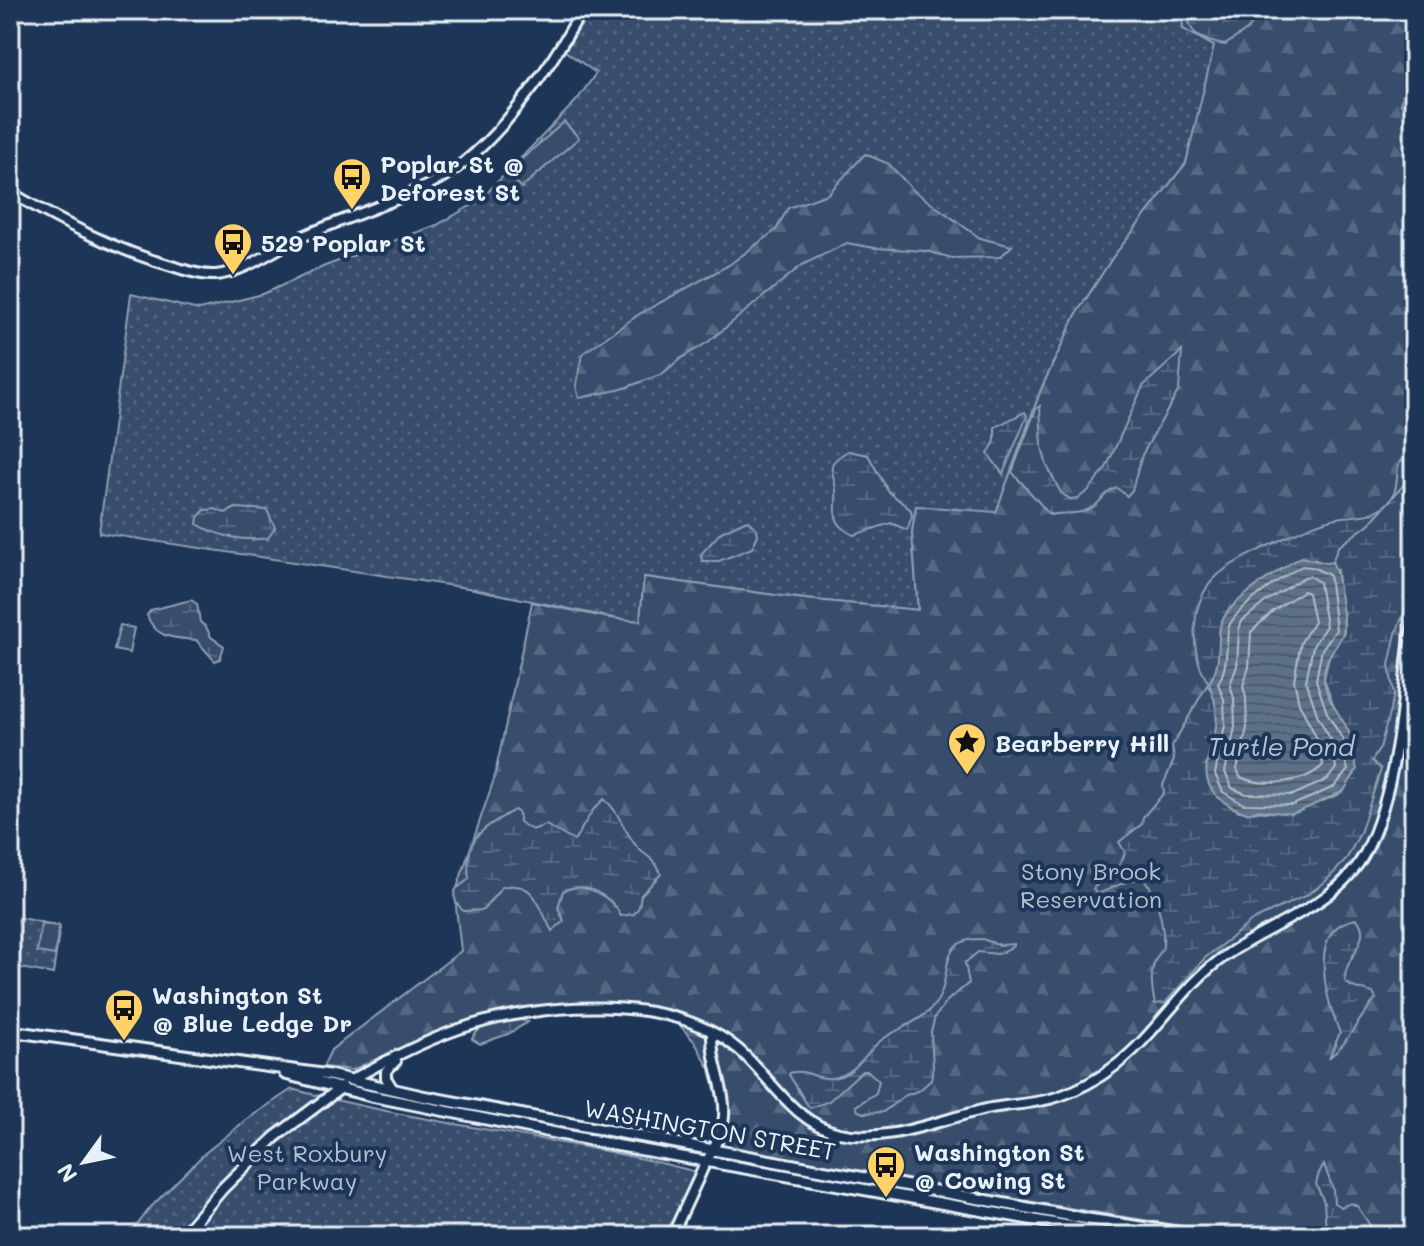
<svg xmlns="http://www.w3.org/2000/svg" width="1424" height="1246" font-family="Mali,sans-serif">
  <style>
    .grass { fill: url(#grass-dots); stroke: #909fb2; stroke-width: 2 }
    .forest { fill: url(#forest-firs); stroke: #909fb2; stroke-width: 2 }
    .wetland { fill: url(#wetland-marsh); stroke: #909fb2; stroke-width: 2 }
    .pitch { fill: #374d6c; stroke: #909fb2; stroke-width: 2 }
    .water { fill: url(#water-rules); stroke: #95a4b5; stroke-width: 2 }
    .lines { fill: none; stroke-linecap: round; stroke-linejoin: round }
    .shore { stroke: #b0bdcc; stroke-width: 2 }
    .stream { stroke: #95a4b5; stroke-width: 2 }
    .secondary-casing { stroke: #e8f1f8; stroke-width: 14 }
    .primary-casing { stroke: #e8f1f8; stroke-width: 15 }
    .secondary { stroke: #1d3557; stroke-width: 8 }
    .primary { stroke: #1d3557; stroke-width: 9 }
    .labels { text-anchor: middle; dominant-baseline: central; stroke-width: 8; stroke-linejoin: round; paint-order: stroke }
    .poi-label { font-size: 24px; font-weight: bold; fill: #e8f1f8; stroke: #1d3557; text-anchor: start }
    .park-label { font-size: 24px; fill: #b3c0ce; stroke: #1d3557 }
    .street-label { font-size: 24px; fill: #e8f1f8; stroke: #1d3557 }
    .water-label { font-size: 26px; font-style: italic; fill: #b7c4d1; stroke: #1d3557 }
  </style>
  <defs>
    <pattern id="grass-dots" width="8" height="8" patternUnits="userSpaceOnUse" patternTransform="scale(2)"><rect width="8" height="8" fill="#374d6c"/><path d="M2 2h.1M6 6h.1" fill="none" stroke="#546782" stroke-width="1.8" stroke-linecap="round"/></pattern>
    <pattern id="forest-firs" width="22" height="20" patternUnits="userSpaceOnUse" patternTransform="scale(2)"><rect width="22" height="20" fill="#374d6c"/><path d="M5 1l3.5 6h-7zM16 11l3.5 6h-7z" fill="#546782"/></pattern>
    <pattern id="wetland-marsh" width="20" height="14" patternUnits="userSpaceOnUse" patternTransform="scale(2)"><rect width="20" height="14" fill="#374d6c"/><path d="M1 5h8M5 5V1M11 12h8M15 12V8" fill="none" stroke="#546782"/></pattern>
    <pattern id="water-rules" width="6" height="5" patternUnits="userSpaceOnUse" patternTransform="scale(2)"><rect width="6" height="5" fill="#5d7089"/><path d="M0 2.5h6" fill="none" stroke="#505a66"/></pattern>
  </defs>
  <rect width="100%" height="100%" fill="#1d3557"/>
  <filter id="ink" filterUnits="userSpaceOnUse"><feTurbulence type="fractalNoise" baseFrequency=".0125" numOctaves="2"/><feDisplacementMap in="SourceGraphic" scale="16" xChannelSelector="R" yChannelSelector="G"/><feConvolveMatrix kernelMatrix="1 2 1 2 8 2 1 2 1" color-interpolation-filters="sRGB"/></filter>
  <g filter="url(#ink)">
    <path class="grass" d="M 591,10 L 1182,10 L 1183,29 L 1215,46 L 1186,163 L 1113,257 L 1077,313 L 1042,387 L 996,513 L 916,506 L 912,532 L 918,610 L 804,599 L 644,577 L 640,621 L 623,620 L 474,589 L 99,533 L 131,294 L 199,310 L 263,294 L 325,266 L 437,225 L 479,201 L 577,100 L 596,73 L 565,51 Z
      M 21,918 L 60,926 L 53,974 L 10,966 L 16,922 Z
      M 292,1089 C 425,1125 564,1137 697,1172 L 666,1236 L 129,1236 L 150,1208 L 205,1153 L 246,1120 Z"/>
    <path class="forest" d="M 1182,10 L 1414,10 L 1414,1236 L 1249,1236 L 1225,1233 L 969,1192 L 757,1154 L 709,1142 L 716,1133 L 720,1110 L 710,1069 L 694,1041 L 674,1019 L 580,1009 L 534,1012 L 452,1033 L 434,1033 L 352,1070 L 323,1067 L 331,1050 L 461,951 L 456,907 L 457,888 L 494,779 L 532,602 L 609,618 L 640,621 L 644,577 L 804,599 L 918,610 L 912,532 L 916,506 L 996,512 L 1042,387 L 1077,313 L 1113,257 L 1186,163 L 1214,46 L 1183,29 Z
      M 865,154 L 889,164 L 913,190 L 980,238 L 1012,246 L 1000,257 L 952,258 L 926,251 L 875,248 L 847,243 L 802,265 L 708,342 L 680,359 L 662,374 L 622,389 L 579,398 L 576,386 L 582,354 L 641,313 L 729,265 L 776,230 L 788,208 L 828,194 Z"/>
    <path class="wetland" d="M 1191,10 L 1263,10 L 1247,30 L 1225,45 C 1206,42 1182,33 1191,10 Z
      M 1409,90 L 1414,92 L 1414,127 L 1400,103 L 1405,91 Z
      M 1182,351 L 1179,390 L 1142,455 L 1132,490 L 1127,496 L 1117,488 C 1107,491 1103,498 1096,505 C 1082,516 1066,512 1050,515 L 1012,472 L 1036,409 L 1040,406 L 1042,447 L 1047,466 L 1061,493 L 1070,499 L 1078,498 L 1088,491 L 1106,468 L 1143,386 Z
      M 1025,412 L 1027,416 L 1003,474 L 988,454 L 995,441 L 995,427 Z
      M 1414,450 L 1414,541 L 1408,546 L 1414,547 L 1414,587 L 1396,633 L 1389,665 L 1394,695 L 1380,748 L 1372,761 L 1381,769 L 1360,833 L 1346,860 L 1325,882 L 1307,895 L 1253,920 L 1205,958 L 1165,1003 L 1155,1004 C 1152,991 1150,973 1155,961 C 1157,955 1163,951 1163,945 C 1165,931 1156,878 1138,879 C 1126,880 1109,890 1097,894 L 1093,889 C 1104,875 1120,872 1125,852 L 1119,842 L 1142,824 L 1143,817 L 1164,793 L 1163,785 L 1174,760 L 1172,746 L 1207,685 C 1227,705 1214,740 1206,765 L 1232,807 L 1239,811 L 1292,813 L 1338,795 L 1355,774 L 1350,751 L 1351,739 L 1335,710 L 1324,679 L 1330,652 L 1344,633 L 1344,616 L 1339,598 L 1337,570 L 1314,559 L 1280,570 L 1228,610 L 1220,626 L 1218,669 L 1209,683 C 1198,670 1193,643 1195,625 C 1198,575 1235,562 1274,543 C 1295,533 1320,520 1343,517 C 1363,514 1370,518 1388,503 C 1398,494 1396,476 1399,463 Z
      M 848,451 L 868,455 L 888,491 L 911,510 L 912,516 L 907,530 L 891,523 L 854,535 C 828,522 838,512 836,490 C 834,469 822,466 848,451 Z
      M 236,508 L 267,510 L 275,528 L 268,538 C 245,542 217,536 197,524 L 198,517 L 205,510 L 215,509 L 225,513 Z
      M 747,520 L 757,529 L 758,535 L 752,548 L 719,561 L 702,561 L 701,554 L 721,532 Z
      M 191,600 L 197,604 L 200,622 L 206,627 L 211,637 L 224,646 L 220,659 L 215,661 L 196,640 C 175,638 155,639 147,615 L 151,610 Z
      M 604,799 C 621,812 625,837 641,851 C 651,859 656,861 661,874 L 641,895 L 639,907 L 634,914 L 621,916 C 612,897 584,880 563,891 L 558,908 L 564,921 L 552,931 C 539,908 536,879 502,887 L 483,910 L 463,911 L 456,902 L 454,895 L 456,889 L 469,879 C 464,838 480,830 514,810 L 519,813 L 519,822 L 532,830 L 546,825 L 574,841 L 593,810 Z
      M 1357,919 C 1374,939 1343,958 1345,981 L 1352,987 L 1373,993 L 1376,999 C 1359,1017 1349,1042 1329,1058 L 1340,1033 C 1327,1002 1304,926 1357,919 Z
      M 982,939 L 1000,945 L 1014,944 L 1014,946 L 998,954 L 978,952 L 965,963 L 969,983 L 947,1001 L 935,1017 L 931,1032 L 933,1066 L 931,1080 L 920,1090 L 904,1096 L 883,1112 L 864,1113 L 858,1111 L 856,1106 L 876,1093 L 879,1081 L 868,1071 L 862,1071 L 829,1101 L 810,1108 C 804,1101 796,1085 789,1075 L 790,1073 C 806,1068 816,1080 832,1078 C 855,1075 863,1056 879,1042 C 895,1029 917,1024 931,1009 C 958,982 931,938 982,939 Z
      M 521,1020 L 528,1022 L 508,1034 L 480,1044 L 472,1039 C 479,1022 504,1022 521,1020 Z
      M 1324,1165 L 1333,1189 L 1334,1203 L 1341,1207 L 1351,1203 L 1357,1206 L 1372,1228 L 1367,1236 L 1343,1236 L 1326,1230 L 1324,1202 L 1316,1184 L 1319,1173 Z"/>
    <path class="pitch" d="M 564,122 L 579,138 L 521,188 L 507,172 Z
      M 120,625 L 134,628 L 129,653 L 114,650 Z
      M 41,924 L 59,926 L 55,955 L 37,952 Z"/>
    <path class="water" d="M 1301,557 L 1326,563 L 1332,562 C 1337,568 1346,624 1343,633 C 1337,650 1324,654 1324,678 C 1325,703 1348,721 1351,739 C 1354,753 1351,754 1357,769 L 1344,791 L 1300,811 L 1292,814 L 1257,810 L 1247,813 C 1225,806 1202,791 1207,764 C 1209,751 1215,739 1216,726 C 1218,709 1214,698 1209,683 C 1222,663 1217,648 1220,627 C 1224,603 1280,570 1301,557 Z"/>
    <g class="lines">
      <path class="shore" d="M 1302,566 L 1312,567 L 1329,575 L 1336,630 L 1322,649 L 1316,680 L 1327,713 L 1343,740 L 1343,753 L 1348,770 L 1334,787 L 1293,805 L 1243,804 L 1223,792 L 1215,774 L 1225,725 L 1224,699 L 1218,684 C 1228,666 1226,650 1228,630 C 1231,610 1284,576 1302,566 Z
        M 1309,576 L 1319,582 L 1326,626 L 1313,646 L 1306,681 L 1318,717 L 1332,742 L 1336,768 L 1328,779 L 1293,795 L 1246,794 L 1232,788 L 1225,772 L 1235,727 L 1234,698 L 1230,685 L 1237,666 L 1239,629 L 1242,621 L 1265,602 L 1304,577 Z
        M 1303,591 L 1308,593 L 1314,622 L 1301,642 L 1294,680 L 1299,703 L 1320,745 L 1323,765 C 1306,784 1261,787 1240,777 L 1237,769 L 1247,728 L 1246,698 L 1243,686 L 1249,667 L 1251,632 L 1273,611 Z"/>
      <path class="stream" d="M 1332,562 L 1338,547 L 1370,523 L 1414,473"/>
      <defs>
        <path id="secondary" d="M 10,192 C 63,223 115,250 175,267 C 187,271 203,276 216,275 C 245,272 273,250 299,238 C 343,218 390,205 434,182 C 493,152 550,68 582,10
          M 351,1080 C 385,1061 422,1042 459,1029 C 538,1002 670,992 738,1049 C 771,1077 793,1123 839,1133 C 890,1144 942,1118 991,1108 C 1014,1104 1037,1104 1060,1096 C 1080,1089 1098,1079 1115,1066 C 1157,1034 1182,986 1225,956 C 1271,923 1337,906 1365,853 C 1389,808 1399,739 1404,689 C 1407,665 1408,642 1414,619
          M 393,1089 L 386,1078 L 386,1071 L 396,1061
          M 672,1236 C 682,1213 693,1191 703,1168 C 714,1147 726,1131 724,1105 C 722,1079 711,1060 712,1032"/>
        <path id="primary" d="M 10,1031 L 329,1075 L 422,1096 L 735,1154 L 1088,1219 L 1201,1236
          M 285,1074 L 371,1096 L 615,1145 L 1124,1236
          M 182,1236 L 223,1188 L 275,1137 L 342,1087"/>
      </defs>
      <use href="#secondary" class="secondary-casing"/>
      <use href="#primary" class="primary-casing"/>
      <use href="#secondary" class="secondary"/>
      <use href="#primary" class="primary"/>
    </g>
  </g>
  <defs>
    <symbol id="bus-pin" viewBox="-11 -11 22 30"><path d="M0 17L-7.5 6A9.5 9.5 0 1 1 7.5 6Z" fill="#ffd166" stroke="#1d3557"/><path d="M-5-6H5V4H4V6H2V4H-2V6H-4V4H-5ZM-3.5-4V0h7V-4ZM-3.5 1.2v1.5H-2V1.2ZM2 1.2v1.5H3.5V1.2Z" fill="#111"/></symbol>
    <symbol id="sight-pin" viewBox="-11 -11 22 30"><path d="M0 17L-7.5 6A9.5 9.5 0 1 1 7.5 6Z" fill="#ffd166" stroke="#1d3557"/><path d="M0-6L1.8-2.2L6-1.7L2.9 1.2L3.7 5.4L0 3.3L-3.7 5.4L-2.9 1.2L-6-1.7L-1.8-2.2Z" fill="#111"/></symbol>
  </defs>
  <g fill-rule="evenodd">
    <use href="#bus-pin" x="330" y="155" width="44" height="60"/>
    <use href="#bus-pin" x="211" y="220" width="44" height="60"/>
    <use href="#sight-pin" x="945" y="720" width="44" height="60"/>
    <use href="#bus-pin" x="102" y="986" width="44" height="60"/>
    <use href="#bus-pin" x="864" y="1143" width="44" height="60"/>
  </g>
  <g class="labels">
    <g class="poi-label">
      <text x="380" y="163">Poplar St @<tspan x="380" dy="28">Deforest St</tspan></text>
      <text x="261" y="242">529 Poplar St</text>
      <text x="995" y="742">Bearberry Hill</text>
      <text x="152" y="994">Washington St<tspan x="152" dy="28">@ Blue Ledge Dr</tspan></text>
      <text x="914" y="1151">Washington St<tspan x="914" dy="28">@ Cowing St</tspan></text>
    </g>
    <g class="park-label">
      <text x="1091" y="870">Stony Brook<tspan x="1091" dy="28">Reservation</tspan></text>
      <text x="307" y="1152">West Roxbury<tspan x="307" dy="28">Parkway</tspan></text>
    </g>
    <g class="street-label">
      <text transform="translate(710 1129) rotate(10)">WASHINGTON STREET</text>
    </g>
    <g class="water-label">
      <text x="1281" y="746">Turtle Pond</text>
    </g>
  </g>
  <rect width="1424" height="1246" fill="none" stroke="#1d3557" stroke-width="40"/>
  <rect x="20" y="20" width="1384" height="1206" fill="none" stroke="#e8f1f8" stroke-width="3" filter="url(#ink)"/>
  <g transform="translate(84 1162) rotate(237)" stroke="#1d3557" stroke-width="6" paint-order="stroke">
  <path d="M0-6L14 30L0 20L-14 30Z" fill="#e8f1f8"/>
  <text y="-12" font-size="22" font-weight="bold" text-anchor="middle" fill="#e8f1f8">N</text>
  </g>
</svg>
